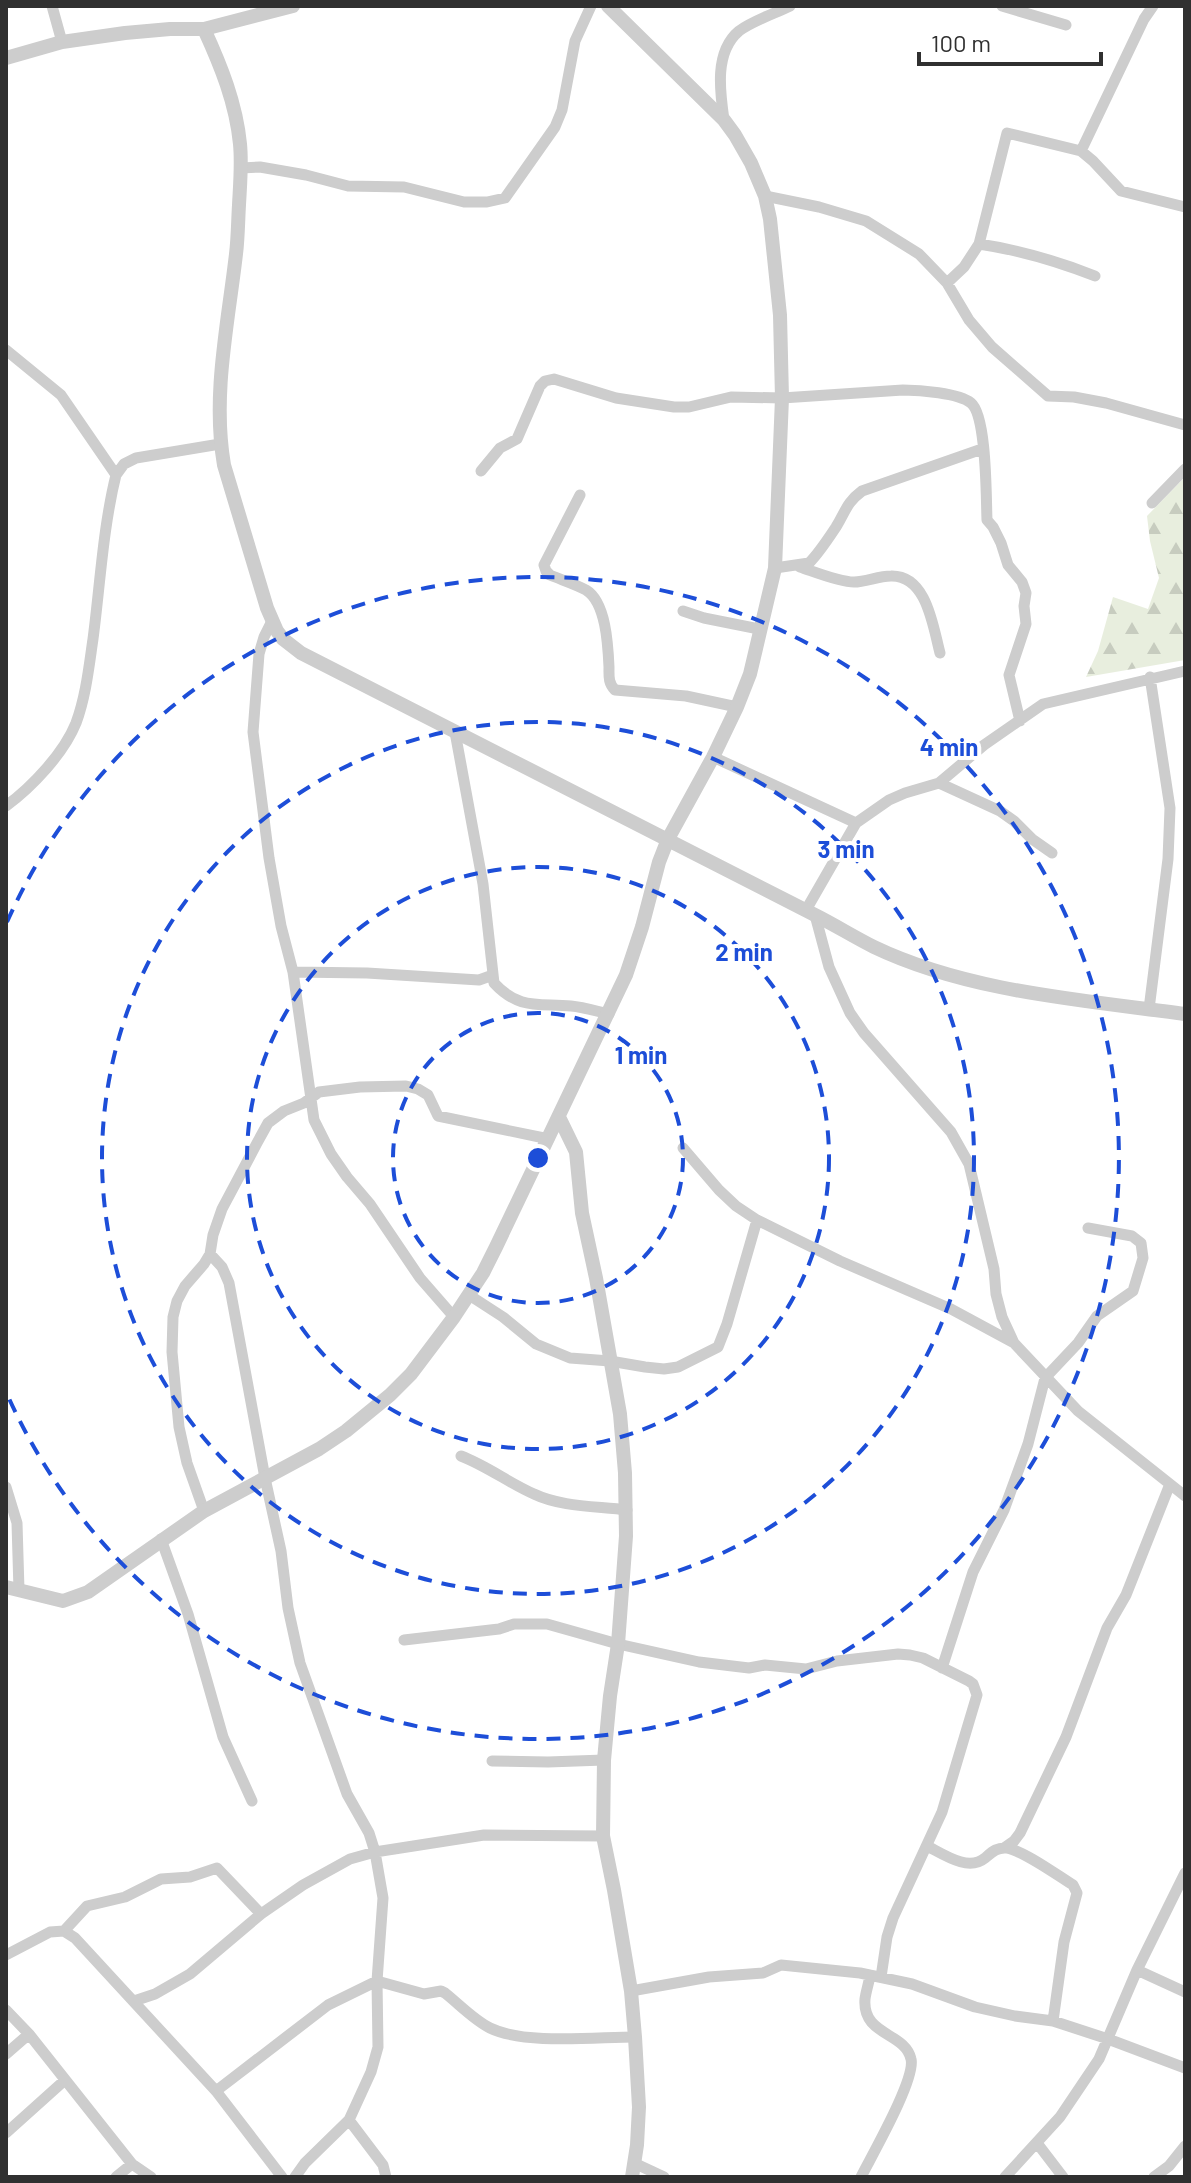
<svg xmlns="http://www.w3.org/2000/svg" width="1191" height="2183" font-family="Barlow,sans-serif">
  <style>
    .forest { fill: url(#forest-firs) }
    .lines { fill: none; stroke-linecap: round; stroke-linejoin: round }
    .minor { stroke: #cdcdcd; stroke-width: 11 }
    .tertiary { stroke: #cdcdcd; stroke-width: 14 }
    .ring { fill: none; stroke: #1d4ed8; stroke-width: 4; stroke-dasharray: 14 10 }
    .centre { fill: #1d4ed8; stroke: #fff; stroke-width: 4 }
    .ring-label { font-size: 24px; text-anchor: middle; font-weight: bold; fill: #1d4ed8; stroke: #fff; stroke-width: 8; stroke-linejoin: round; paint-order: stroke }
  </style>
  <defs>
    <pattern id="forest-firs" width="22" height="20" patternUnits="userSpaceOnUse" patternTransform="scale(2)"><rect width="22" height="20" fill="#e8eede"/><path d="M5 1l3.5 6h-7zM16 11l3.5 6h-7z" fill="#c7ccbf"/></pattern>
  </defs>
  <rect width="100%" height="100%" fill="#fff"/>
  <path class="forest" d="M 1185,477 L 1185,660 L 1086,677 L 1098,651 L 1113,597 L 1148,609 L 1159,578 L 1150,541 L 1147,516 Z"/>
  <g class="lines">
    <path class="minor" d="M 52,6 L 62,42
      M 1002,6 L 1066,25
      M 724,120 C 720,92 714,52 739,31 C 752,21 776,13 790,6
      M 1081,151 L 1144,19 L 1153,6
      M 241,168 L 260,167 L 306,175 L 348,186 L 404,187 L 464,202 L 487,202 L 505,198 L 555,127 L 562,110 L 575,41 L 591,6
      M 765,196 L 819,207 L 866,221 L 919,254 L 947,283 L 969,320 L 992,347 L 1048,396 L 1074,397 L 1106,403 L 1185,425
      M 979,244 C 1019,250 1057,261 1095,276
      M 947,283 L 964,267 L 979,244 L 1007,133 L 1081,151 L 1093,161 L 1121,191 L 1185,207
      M 6,350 L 61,395 L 116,475
      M 481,471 L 500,448 L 517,439 L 540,386 L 545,381 L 554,379 L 616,398 L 674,407 L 689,407 L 731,397 L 782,398 L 903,390 C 919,390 959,393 971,403 C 987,416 986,498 987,520 L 993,527 L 1001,543 L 1008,565 L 1022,582 L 1026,593 L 1024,606 L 1026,624 L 1009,675 L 1020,721
      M 580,495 L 544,565 L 546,571 L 550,575 C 562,580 575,584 586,590 C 606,602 608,645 609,667 C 609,676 608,683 615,690 L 686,696 L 737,707
      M 1152,503 L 1185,469
      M 800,567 C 815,572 839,582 854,582 C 866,582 878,576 891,576 C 927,575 933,627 940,653
      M 775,568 L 809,563 C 819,553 828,539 836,527 C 846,511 846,503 862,491 L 982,449
      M 683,611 L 704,618 L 759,629
      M 272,621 L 264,637 L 259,654 L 253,732 L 269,858 L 281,926 L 293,972 L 314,1120 L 331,1154 L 347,1177 L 370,1204 L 420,1278 L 454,1317
      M 455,732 L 483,884 L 494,983 C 519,1010 538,1003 571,1006 C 583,1007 596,1011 609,1014
      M 713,757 L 856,823
      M 939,783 L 1000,811 L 1014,821 L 1032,839 L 1052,853
      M 6,806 C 32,787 64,753 76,723 C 86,696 89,666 93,639 C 100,586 103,527 116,475 L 124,464 L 136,458 L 220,444
      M 806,910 L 856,823 L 889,800 L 905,793 L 939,783 L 984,745 L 1043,704 L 1185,671
      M 815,915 L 829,967 L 850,1013 L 864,1033 L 951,1132 L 969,1164 L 994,1269 L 996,1294 L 1002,1317 L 1014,1343 L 1078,1411 L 1185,1496
      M 293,972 L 367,973 L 479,980 L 493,975
      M 1149,1009 L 1168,859 L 1170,808 L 1150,677
      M 683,1148 L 719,1190 L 736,1206 L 757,1220 L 840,1261 L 951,1309 L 1014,1343
      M 210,1254 L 222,1267 L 229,1283 L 265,1478 L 281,1551 L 288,1608 L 300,1663 L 347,1794 L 369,1833 L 375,1852 L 383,1898 L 377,1981 L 378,2047 L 371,2072 L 349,2120 L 305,2163 L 295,2177
      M 469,1295 L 503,1317 L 536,1344 L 570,1358 L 610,1361 L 645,1367 L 664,1369 L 678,1367 L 718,1347 L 727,1324 L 757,1220
      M 461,1456 C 487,1466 509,1483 534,1494 C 561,1507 597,1506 627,1510
      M 6,1487 L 17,1523 L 19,1590
      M 204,1511 L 187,1463 L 179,1427 L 172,1352 L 173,1317 L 177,1301 L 185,1286 L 204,1264 L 210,1254 L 213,1235 L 222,1209 L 257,1143 L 268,1123 L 284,1111 L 304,1103 L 319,1092 L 360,1087 L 406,1086 L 418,1089 L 428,1095 L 438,1116 L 549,1139
      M 161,1539 L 188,1614 L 223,1737 L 252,1801
      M 404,1640 L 499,1629 L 514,1624 L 547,1624 L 618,1644 L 699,1662 L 749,1668 L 765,1665 L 806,1669 L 837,1661 L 898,1654 L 910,1655 L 923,1658 L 969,1681 L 973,1684 L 977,1695 L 942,1812 L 893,1918 L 887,1937 L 881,1977
      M 942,1668 L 973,1572 L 1004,1510 L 1028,1444 L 1045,1378 L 1078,1343 L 1097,1316 L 1133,1291 L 1143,1258 L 1141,1243 L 1132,1236 L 1088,1228
      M 492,1761 L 548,1762 L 604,1760
      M 927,1846 C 943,1854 968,1872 985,1858 C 992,1852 997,1847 1007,1848 C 1024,1851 1057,1875 1073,1885 L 1077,1893 L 1064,1942 L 1053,2021
      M 1004,1848 L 1014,1841 L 1020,1833 L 1066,1737 L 1107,1628 L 1126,1595 L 1170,1484
      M 64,1931 L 87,1906 L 125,1897 L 161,1879 L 190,1877 L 217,1868 L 261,1914
      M 6,1955 L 50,1932 L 64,1931 L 75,1938 L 216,2091 L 282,2177
      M 1137,1970 L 1185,1992
      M 631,1991 L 709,1977 L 763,1973 L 781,1965 L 860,1973 L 912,1984 L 975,2007 L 1015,2016 L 1053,2021 L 1108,2039 L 1185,2068
      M 134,2001 L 155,1994 L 190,1974 L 261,1914 L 303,1885 L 350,1859 L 375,1852 L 484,1835 L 603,1836
      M 6,2010 L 29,2034 L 132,2164 L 151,2177
      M 6,2054 L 29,2034
      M 216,2091 L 328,2005 L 377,1981 L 424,1994 L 441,1991 L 445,1993 C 460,2005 474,2020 490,2028 C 525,2045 596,2037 635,2037
      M 349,2120 L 383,2165 L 386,2177
      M 6,2133 L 65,2080
      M 1037,2143 L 1063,2177
      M 634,2163 L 664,2177
      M 116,2177 L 132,2164
      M 861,2177 C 872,2155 916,2079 911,2059 C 905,2032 862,2036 865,1999 C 866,1991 869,1983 870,1975
      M 1005,2177 L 1060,2117 L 1099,2059 L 1137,1970 L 1185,1873
      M 1154,2177 L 1169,2166 L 1185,2146"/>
    <path class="tertiary" d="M 204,29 C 221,66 236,103 240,144 C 242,164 240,185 239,205 C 238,221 238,238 236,254 C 228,324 212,395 224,465 L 267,608 L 277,631 L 283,639 L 301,653 L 815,915 C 835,925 854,937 874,947 C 968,992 1083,1000 1185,1014
      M 6,58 L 62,42 L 125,33 L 170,29 L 204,29 L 293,6
      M 559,1117 L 576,1152 L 582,1213 L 596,1278 L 620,1414 L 625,1473 L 626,1536 L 618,1644 L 610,1696 L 604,1760 L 603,1836 L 614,1890 L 631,1991 L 635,2037 L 639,2107 L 637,2145 L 632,2177
      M 6,1587 L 63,1601 L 88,1592 L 204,1511 L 319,1449 L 346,1431 L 390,1395 L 411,1374 L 454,1317 L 483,1273 L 496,1247 L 626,975 L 642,927 L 659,862 L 668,839 L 713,757 L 737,707 L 750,674 L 775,568 L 782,398 L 780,315 L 770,219 L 765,196 L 751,163 L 735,135 L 724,120 L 608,6"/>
  </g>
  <g class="ring">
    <circle cx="538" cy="1158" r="145"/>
    <circle cx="538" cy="1158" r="291"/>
    <circle cx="538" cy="1158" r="436"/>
    <path d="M7 922A581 581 0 1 1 7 1394"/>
  </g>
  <circle cx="538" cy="1158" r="12" class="centre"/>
  <g class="ring-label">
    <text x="949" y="756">4 min</text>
    <text x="846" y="858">3 min</text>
    <text x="744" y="961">2 min</text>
    <text x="641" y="1064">1 min</text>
  </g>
  <rect width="1191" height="2183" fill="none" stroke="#303030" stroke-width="16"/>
  <path d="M919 52v12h182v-12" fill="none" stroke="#303030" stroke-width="4"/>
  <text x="931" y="52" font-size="24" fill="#303030" stroke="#ffffff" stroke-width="6" paint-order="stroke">100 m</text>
</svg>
